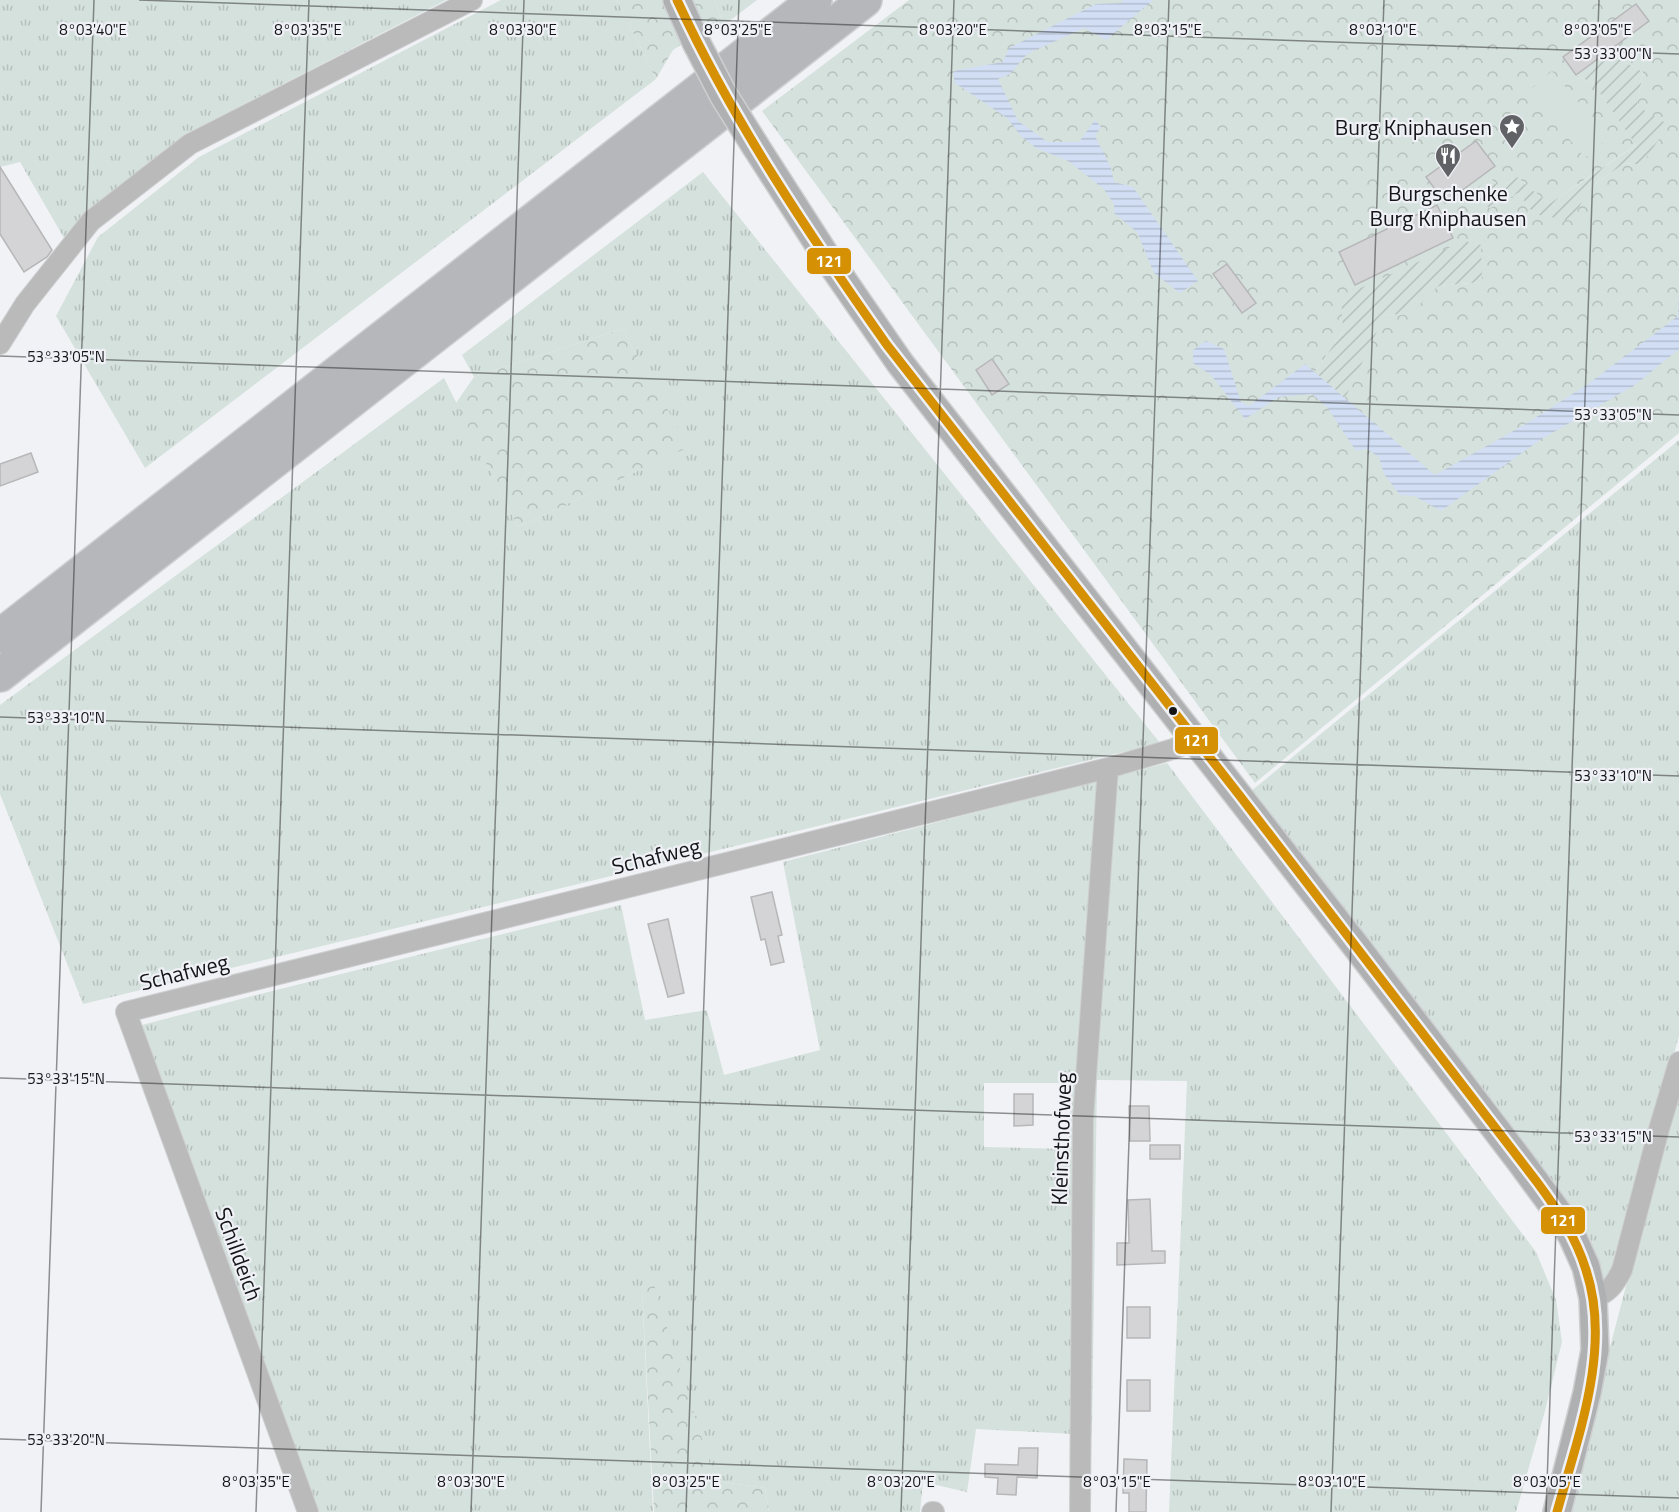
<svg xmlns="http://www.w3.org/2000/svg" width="1679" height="1512" font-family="'Titillium Web',sans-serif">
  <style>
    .grass { fill: url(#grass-tufts); fill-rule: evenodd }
    .forest { fill: url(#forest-crowns); fill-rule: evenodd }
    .garden { fill: url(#garden-furrows) }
    .pitch { fill: #d5e1dc }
    .water { fill: url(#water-rules) }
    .building { fill: #d4d4d6; stroke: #b7b7b9; stroke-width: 1.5 }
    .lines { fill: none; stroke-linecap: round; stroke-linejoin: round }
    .street-casing { stroke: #cecfd1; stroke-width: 22 }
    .secondary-casing { stroke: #cecfd1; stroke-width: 30 }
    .highway-casing { stroke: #cecfd1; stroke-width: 36 }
    .street { stroke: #bababb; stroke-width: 20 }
    .secondary { stroke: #afb0b1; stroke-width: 27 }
    .highway { stroke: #b6b7ba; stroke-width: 33 }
    .secondary-bridge-casing { stroke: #cecfd1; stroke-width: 30; stroke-linecap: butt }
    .secondary-bridge { stroke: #afb0b1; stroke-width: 27 }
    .bus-1-casing { stroke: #eff1f7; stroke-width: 14 }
    .bus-1 { stroke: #d59003; stroke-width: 9 }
    .ticks { fill: none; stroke: #141517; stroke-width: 1.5; stroke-opacity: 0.45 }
    .bus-dot { fill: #141517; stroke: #eff1f7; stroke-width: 2 }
    .labels { text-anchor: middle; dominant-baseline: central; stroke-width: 4.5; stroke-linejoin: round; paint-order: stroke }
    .poi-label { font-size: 22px; fill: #141517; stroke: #eff1f7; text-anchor: end }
    .street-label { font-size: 22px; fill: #141517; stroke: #eff1f7 }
    .ticks-label { font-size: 15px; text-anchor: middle; fill: #141517; stroke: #eff1f7; stroke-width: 4.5; stroke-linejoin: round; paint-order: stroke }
    .line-badge { stroke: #eff1f7; stroke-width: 2 }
    .badge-label { font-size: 16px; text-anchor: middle; font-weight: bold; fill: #fff }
  </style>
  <defs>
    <pattern id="grass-tufts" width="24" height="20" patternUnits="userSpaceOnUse" patternTransform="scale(1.5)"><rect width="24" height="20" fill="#d5e1dc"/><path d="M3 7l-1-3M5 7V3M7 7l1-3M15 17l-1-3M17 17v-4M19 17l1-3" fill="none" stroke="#b6c0bc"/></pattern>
    <pattern id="forest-crowns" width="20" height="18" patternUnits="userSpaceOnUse" patternTransform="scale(1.5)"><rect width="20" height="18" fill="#d5e1dc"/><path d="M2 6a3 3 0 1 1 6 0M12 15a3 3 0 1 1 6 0" fill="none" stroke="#b6c0bc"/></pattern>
    <pattern id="garden-furrows" width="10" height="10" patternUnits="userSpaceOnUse" patternTransform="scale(1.5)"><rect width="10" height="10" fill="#d5e1dc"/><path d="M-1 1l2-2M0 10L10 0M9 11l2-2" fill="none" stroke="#b6c0bc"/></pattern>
    <pattern id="water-rules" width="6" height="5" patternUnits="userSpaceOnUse" patternTransform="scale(1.5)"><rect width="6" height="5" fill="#d1def4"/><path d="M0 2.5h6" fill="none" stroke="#b3bed0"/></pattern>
  </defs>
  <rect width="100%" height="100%" fill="#f1f2f5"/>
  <path class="grass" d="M 0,0 L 446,0 L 184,135 L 138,172 L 64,238 L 20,162 L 0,167 Z
    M 501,0 L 617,0 L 656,79 L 145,468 L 56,316 L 98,237 L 199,157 Z
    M 714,0 L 757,0 L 724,25 Z
    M 703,172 L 1160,743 L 83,1004 L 0,794 L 0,705 L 444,378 L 518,527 L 688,447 L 622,329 L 474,377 L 462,355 Z
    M 1679,440 L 1679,1036 L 1610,1279 L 1600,1280 L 1250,792 Z
    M 1167,763 L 1536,1252 L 1556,1300 L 1562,1342 L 1545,1411 L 1516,1512 L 1169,1512 L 1187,1081 L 1097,1080 L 1092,1435 L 976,1429 L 967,1492 L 923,1482 L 920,1512 L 769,1512 L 765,1488 L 715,1481 L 653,1285 L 642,1291 L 653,1512 L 312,1512 L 142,1025 L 260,994 L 621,905 L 645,1020 L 707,1010 L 724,1075 L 820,1050 L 783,862 ZM 984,1083 L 1072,1083 L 1068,1149 L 984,1147 Z
    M 1679,1093 L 1679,1512 L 1567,1512 L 1668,1125 Z"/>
  <path class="forest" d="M 617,0 L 714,0 L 724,25 L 699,33 L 673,50 L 656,79 Z
    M 909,0 L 1679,0 L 1679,433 L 1255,783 L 762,111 ZM 1623,41 L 1623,61 L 1643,72 L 1637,106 L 1641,165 L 1625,163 L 1589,188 L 1534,214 L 1518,193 L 1490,208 L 1490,178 L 1500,188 L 1517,177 L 1549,204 L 1637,144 L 1593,83 L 1576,75 ZM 1481,246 L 1481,282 L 1438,286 L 1410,314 L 1385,315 L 1315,372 L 1343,331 Z
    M 622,329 L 689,447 L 518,527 L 456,403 L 474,377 Z
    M 654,1285 L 715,1481 L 765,1488 L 769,1512 L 654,1512 L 642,1290 Z"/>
  <path class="garden" d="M 1623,40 L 1623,61 L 1643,72 L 1637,106 L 1669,125 L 1641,165 L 1625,163 L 1589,188 L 1572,221 L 1534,214 L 1518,193 L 1490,208 L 1465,197 L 1490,178 L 1500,188 L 1517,177 L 1549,204 L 1636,145 L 1593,83 L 1576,75 Z
    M 1464,241 L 1481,245 L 1482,282 L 1438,286 L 1410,314 L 1385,315 L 1345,398 L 1315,372 L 1343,331 L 1341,297 Z"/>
  <path class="pitch" d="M 1552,71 L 1609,138 L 1585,158 L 1529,91 Z"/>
  <path class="water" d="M 1123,0 L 1153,0 L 1106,40 L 1084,28 L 1027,54 L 1010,74 L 998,79 L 1018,121 L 1048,142 L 1079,142 L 1095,120 L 1101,127 L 1095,136 L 1111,168 L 1114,182 L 1133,187 L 1198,281 L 1180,293 L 1154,273 L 1137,232 L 1114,213 L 1114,204 L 1103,188 L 1068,161 L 1036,148 L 1022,137 L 1007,118 L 955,83 L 953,72 L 958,70 L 1003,62 L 1009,48 L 1096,4 L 1121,3 Z
    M 1679,294 L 1679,349 L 1635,385 L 1540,440 L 1441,511 L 1414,496 L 1400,495 L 1384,474 L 1379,457 L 1367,449 L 1356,451 L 1327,407 L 1312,394 L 1279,397 L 1245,419 L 1211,375 L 1193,363 L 1193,350 L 1206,341 L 1224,349 L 1241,402 L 1249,406 L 1305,364 L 1435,475 L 1524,425 L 1588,384 L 1678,316 Z"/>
  <path class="building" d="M 1636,4 L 1649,21 L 1576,75 L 1563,57 Z
    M 1476,141 L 1495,166 L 1445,203 L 1426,177 Z
    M 0,167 L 52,250 L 47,257 L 24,272 L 0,234 Z
    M 1437,205 L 1453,238 L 1355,285 L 1339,252 L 1387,229 L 1391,218 L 1402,222 Z
    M 1227,264 L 1256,303 L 1242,313 L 1213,274 Z
    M 992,359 L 1009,384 L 992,395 L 976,370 Z
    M 31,453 L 38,472 L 0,486 L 0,464 Z
    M 772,892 L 782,935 L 778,936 L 784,962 L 771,965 L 765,939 L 761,940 L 751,897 Z
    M 668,919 L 684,993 L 668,997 L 648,924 Z
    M 1014,1094 L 1033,1094 L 1033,1125 L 1014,1126 Z
    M 1129,1106 L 1149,1106 L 1150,1141 L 1130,1141 Z
    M 1150,1145 L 1180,1145 L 1180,1159 L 1150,1159 Z
    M 1150,1199 L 1152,1251 L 1165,1251 L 1165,1263 L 1117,1265 L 1117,1243 L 1129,1243 L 1128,1200 Z
    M 1127,1307 L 1150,1307 L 1150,1338 L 1127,1338 Z
    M 1127,1380 L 1150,1380 L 1150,1411 L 1127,1411 Z
    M 1019,1448 L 1038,1448 L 1037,1478 L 1017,1477 L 1016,1495 L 997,1494 L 998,1478 L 985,1477 L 985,1464 L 1018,1465 Z
    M 1124,1459 L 1147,1460 L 1146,1512 L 1129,1512 L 1129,1493 L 1123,1493 Z"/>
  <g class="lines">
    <defs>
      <path id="street" d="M 0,344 L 25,304 L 91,221 L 190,144 L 472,0
        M 1593,1298 C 1609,1293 1614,1285 1622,1270 L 1659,1129 L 1679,1062
        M 308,1512 L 126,1012 L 1108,768 L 1173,749 L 1195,740
        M 932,1512 L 934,1512
        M 1080,1512 L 1083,1119 L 1108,768"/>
      <path id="secondary" d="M 677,0 L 696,42
        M 756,147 L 826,256 L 900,363 L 1359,950 L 1520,1161 L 1562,1218 L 1573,1238 L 1586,1267 L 1593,1298 L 1595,1350 L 1587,1393 L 1557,1512"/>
      <path id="highway" d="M 0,636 L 815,0
        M 0,675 L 865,0"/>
    </defs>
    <use href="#street" class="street-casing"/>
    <use href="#secondary" class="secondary-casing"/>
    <use href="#highway" class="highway-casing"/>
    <use href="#street" class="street"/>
    <use href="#secondary" class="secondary"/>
    <use href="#highway" class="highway"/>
    <defs>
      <path id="secondary-bridge" d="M 696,42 L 724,96 L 756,147"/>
    </defs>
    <use href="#secondary-bridge" class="secondary-bridge-casing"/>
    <use href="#secondary-bridge" class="secondary-bridge"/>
    <defs>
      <path id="bus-1" d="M 677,0 C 733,121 810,236 887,345 L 1240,796 L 1537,1182 C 1557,1209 1576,1237 1586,1270 C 1612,1348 1578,1436 1557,1512"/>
    </defs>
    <use href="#bus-1" class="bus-1-casing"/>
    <use href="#bus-1" class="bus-1"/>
  </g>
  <path class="ticks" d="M 139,0 L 1679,54M 0,356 L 1679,415M 0,717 L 1679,776M 0,1078 L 1679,1137M 0,1439 L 1679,1498M 41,1512 L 94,0M 256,1512 L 309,0M 471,1512 L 524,0M 686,1512 L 739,0M 901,1512 L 954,0M 1116,1512 L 1169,0M 1331,1512 L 1384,0M 1546,1512 L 1599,0"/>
  <defs>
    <symbol id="sight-pin" viewBox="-11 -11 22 30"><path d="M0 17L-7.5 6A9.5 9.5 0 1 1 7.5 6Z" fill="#616265" stroke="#eff1f7"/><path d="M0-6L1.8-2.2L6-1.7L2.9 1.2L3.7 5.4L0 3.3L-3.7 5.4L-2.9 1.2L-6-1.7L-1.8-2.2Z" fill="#fff"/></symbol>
    <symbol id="restaurant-pin" viewBox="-11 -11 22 30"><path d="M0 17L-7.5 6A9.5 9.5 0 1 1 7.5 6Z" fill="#616265" stroke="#eff1f7"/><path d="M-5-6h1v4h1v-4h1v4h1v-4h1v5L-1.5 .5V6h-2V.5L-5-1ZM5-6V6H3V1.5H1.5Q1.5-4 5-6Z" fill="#fff"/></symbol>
  </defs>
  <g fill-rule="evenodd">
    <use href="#sight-pin" x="1497" y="112" width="30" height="40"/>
    <use href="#restaurant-pin" x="1433" y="141" width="30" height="40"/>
  </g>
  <circle class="bus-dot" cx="1173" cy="711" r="5"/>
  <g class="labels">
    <g class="poi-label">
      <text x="1492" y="127">Burg Kniphausen</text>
      <text x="1448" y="193" text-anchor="middle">Burgschenke<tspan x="1448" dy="25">Burg Kniphausen</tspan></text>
    </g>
    <g class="street-label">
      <text transform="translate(656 856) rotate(-14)">Schafweg</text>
      <text transform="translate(184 972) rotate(-14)">Schafweg</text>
      <text transform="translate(1061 1139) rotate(-88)">Kleinsthofweg</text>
      <text transform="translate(239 1254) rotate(70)">Schilldeich</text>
    </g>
  </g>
  <g class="ticks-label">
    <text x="93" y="35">8°03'40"E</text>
    <text x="308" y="35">8°03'35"E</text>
    <text x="523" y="35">8°03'30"E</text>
    <text x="738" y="35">8°03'25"E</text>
    <text x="953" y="35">8°03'20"E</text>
    <text x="1168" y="35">8°03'15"E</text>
    <text x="1383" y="35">8°03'10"E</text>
    <text x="1598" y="35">8°03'05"E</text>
    <text x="1613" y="59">53°33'00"N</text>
    <text x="66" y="362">53°33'05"N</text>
    <text x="1613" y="420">53°33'05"N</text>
    <text x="66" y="723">53°33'10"N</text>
    <text x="1613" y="781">53°33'10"N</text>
    <text x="66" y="1084">53°33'15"N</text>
    <text x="1613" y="1142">53°33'15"N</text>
    <text x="66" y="1445">53°33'20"N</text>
    <text x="256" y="1487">8°03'35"E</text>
    <text x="471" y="1487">8°03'30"E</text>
    <text x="686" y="1487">8°03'25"E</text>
    <text x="901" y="1487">8°03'20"E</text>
    <text x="1117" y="1487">8°03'15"E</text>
    <text x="1332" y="1487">8°03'10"E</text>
    <text x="1547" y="1487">8°03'05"E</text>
  </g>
  <g class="line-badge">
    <rect x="806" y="247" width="46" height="28" rx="6" fill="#d59003"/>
    <rect x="1174" y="726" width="45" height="29" rx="6" fill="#d59003"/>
    <rect x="1540" y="1206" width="46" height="29" rx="6" fill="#d59003"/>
  </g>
  <g class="badge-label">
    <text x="829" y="267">121</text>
    <text x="1196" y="746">121</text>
    <text x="1563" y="1226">121</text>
  </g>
</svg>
